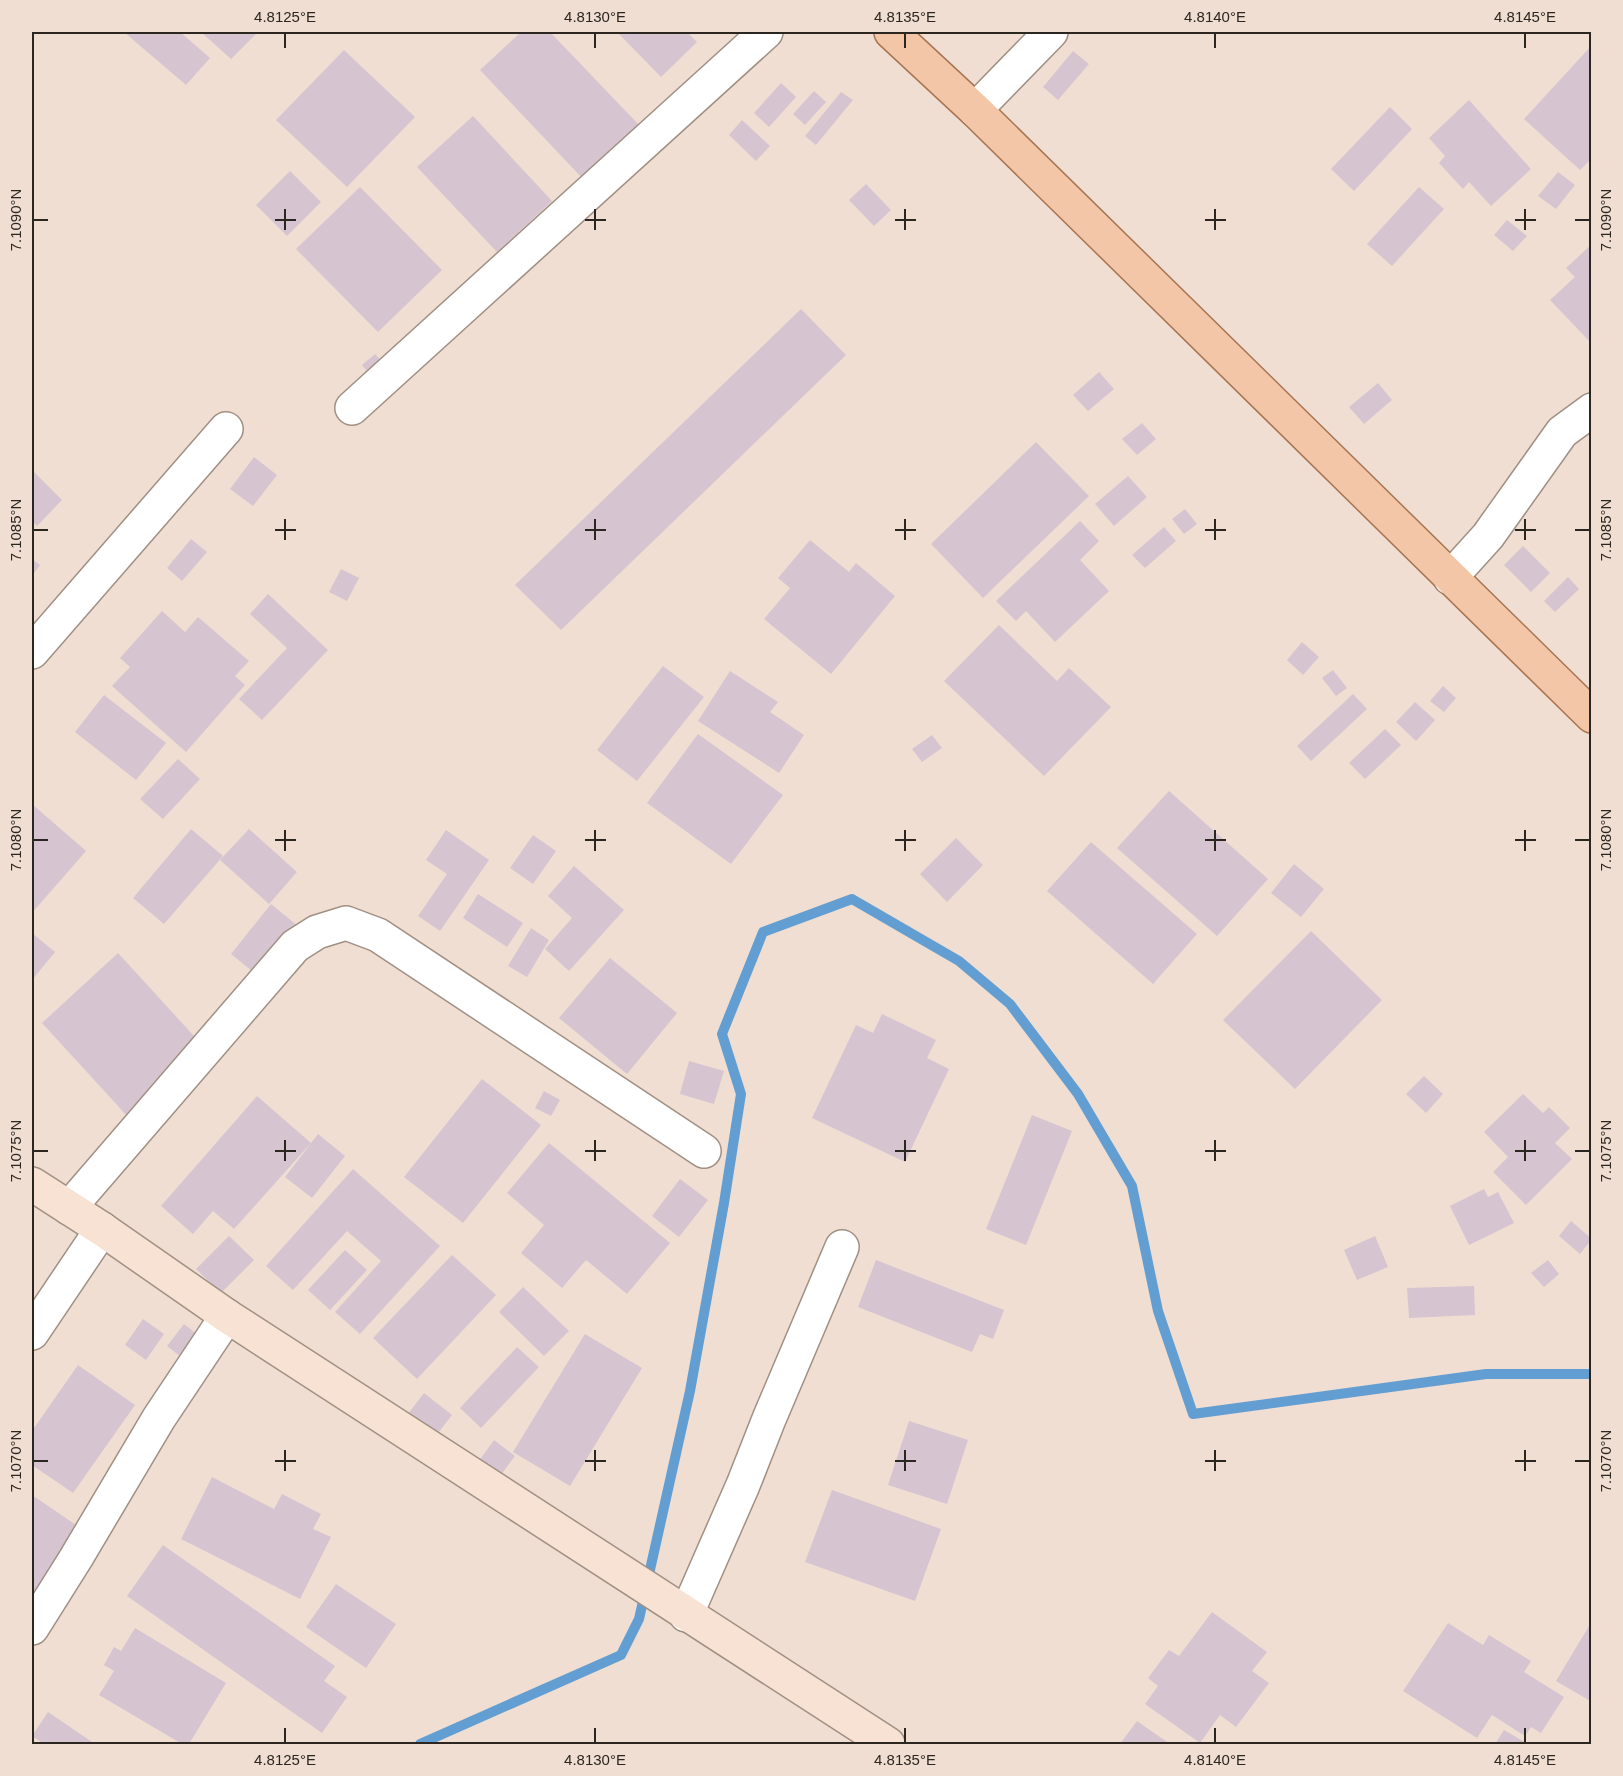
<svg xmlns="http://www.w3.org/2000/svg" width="1623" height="1776" font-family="Helvetica,sans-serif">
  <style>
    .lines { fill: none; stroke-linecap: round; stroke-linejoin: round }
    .stream { stroke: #629ed2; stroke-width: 10 }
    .building { fill: #d6c5d1 }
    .street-casing { stroke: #a09084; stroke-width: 36 }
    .secondary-casing { stroke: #a09084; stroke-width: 36 }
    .primary-casing { stroke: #a77552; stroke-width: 36 }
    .street { stroke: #fff; stroke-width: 33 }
    .secondary { stroke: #f8e2d3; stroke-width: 33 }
    .primary { stroke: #f2c6a7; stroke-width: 33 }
    .ticks { fill: none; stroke: #2c2621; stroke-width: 2 }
    .neatline { fill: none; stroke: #2c2621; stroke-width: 2 }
    .ticks-label { font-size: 15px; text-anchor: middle; fill: #2c2621 }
  </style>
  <rect width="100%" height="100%" fill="#efded1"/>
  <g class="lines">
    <path class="stream" d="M 420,1744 L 621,1655 L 639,1619 L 690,1391 L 724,1203 L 741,1094 L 722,1034 L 763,932 L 852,899 L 959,961 L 1010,1004 L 1078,1094 L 1132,1186 L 1158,1311 L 1193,1414 L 1486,1374 L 1592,1374"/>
  </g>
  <path class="building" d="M 124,32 L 180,32 L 210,58 L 186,85 Z
    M 201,32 L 258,32 L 231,59 Z
    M 521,32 L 550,32 L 640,126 L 583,179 L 480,70 Z
    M 617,32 L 687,32 L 697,42 L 661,77 Z
    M 1592,45 L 1592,158 L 1580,170 L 1524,119 Z
    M 344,50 L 415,117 L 347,187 L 276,120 Z
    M 1073,51 L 1089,64 L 1058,100 L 1043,87 Z
    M 781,83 L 796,97 L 769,127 L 754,113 Z
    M 814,91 L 826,102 L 805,125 L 793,114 Z
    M 841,92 L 853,100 L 816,145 L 805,136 Z
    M 1469,100 L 1531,169 L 1491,206 L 1469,182 L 1463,189 L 1439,163 L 1445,156 L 1429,138 Z
    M 1390,107 L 1412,129 L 1354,191 L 1331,169 Z
    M 473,116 L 552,201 L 497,252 L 417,167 Z
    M 742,120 L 770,146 L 756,161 L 729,135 Z
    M 290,171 L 321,202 L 287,236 L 256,205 Z
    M 1558,172 L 1575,185 L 1556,209 L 1538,196 Z
    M 866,184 L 891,210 L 874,226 L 849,200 Z
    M 360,187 L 442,270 L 378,332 L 296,249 Z
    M 1419,187 L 1444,209 L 1392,266 L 1367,244 Z
    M 1507,220 L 1527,236 L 1513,251 L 1494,235 Z
    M 1592,244 L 1592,344 L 1550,300 L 1575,277 L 1566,268 Z
    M 801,309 L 846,355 L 561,630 L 515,585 Z
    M 375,354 L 387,367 L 373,379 L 362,365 Z
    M 1099,372 L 1114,389 L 1088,411 L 1073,395 Z
    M 1378,383 L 1392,400 L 1364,424 L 1349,407 Z
    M 1142,423 L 1156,439 L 1137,455 L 1122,439 Z
    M 1036,442 L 1089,496 L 983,598 L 931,544 Z
    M 254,457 L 277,475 L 253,506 L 230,489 Z
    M 32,470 L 62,500 L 37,526 L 32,521 Z
    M 1128,476 L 1147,497 L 1114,526 L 1095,504 Z
    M 1185,509 L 1197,524 L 1184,534 L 1172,519 Z
    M 1080,521 L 1099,541 L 1080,560 L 1109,591 L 1055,642 L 1026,611 L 1016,621 L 996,601 Z
    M 1164,527 L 1176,541 L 1145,568 L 1132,555 Z
    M 191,539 L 207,552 L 182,581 L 167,568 Z
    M 810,540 L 849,572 L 856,563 L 895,596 L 831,674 L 764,619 L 790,588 L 778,578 Z
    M 1523,546 L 1550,573 L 1531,592 L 1504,565 Z
    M 32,559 L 40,565 L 32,576 Z
    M 341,569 L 359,578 L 347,601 L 329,592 Z
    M 1568,577 L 1579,589 L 1555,612 L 1544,601 Z
    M 268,594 L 328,650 L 262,720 L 239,699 L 287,648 L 250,614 Z
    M 162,611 L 185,632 L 198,617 L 249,661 L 235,676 L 245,685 L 186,752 L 112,686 L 130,667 L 120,658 Z
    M 999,625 L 1057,681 L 1069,668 L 1111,707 L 1044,776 L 944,681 Z
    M 1302,642 L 1319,657 L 1303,675 L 1287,660 Z
    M 663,666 L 704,697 L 637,781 L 597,750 Z
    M 1333,670 L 1347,688 L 1336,696 L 1322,678 Z
    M 730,671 L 778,702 L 770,712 L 804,735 L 779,773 L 698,721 Z
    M 1443,686 L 1456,698 L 1444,712 L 1430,701 Z
    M 1353,694 L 1367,709 L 1311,761 L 1297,746 Z
    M 104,695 L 166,743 L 136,780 L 75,732 Z
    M 1415,702 L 1435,720 L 1416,741 L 1396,722 Z
    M 1385,729 L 1401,745 L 1365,779 L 1349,763 Z
    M 698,734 L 783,795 L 731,864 L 647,803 Z
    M 932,735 L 942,748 L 922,762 L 912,749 Z
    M 178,759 L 200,779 L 163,819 L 140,799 Z
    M 1169,791 L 1268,879 L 1217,936 L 1117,848 Z
    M 32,804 L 86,851 L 32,913 Z
    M 191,829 L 223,856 L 164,924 L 133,898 Z
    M 249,829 L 297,872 L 269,904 L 220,860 Z
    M 446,830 L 489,860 L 440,931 L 418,916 L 447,874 L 426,860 Z
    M 533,835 L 556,851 L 533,884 L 510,868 Z
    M 956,838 L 983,865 L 947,902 L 920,874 Z
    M 1091,842 L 1197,934 L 1153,984 L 1047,891 Z
    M 1294,864 L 1324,889 L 1301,917 L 1271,893 Z
    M 574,866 L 624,910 L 569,971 L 545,949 L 572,918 L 548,896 Z
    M 478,894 L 523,923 L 507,947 L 463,918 Z
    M 271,904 L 303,930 L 262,979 L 231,954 Z
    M 531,928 L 549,940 L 527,977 L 508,966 Z
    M 1311,931 L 1382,1000 L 1295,1089 L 1223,1020 Z
    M 32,933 L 55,952 L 32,980 Z
    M 118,953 L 205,1048 L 129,1118 L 42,1023 Z
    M 610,958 L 677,1013 L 627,1074 L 559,1018 Z
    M 882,1014 L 936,1040 L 927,1058 L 949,1069 L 905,1162 L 812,1118 L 856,1025 L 873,1033 Z
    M 689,1061 L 724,1071 L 714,1104 L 680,1094 Z
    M 1424,1076 L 1443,1094 L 1426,1113 L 1406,1094 Z
    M 482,1079 L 541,1125 L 463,1223 L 404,1177 Z
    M 544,1091 L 560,1100 L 551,1116 L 535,1108 Z
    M 1523,1094 L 1543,1113 L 1549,1107 L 1570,1128 L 1555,1143 L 1572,1159 L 1526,1205 L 1493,1172 L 1508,1157 L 1484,1132 Z
    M 257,1096 L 311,1143 L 234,1229 L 213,1211 L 193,1234 L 161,1206 Z
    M 1032,1115 L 1072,1131 L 1026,1245 L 986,1229 Z
    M 318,1134 L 345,1156 L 312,1198 L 285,1177 Z
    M 549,1143 L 670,1243 L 627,1294 L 586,1260 L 562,1288 L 521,1253 L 544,1225 L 507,1193 Z
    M 353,1169 L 440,1246 L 360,1334 L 335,1312 L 381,1261 L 347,1231 L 293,1290 L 266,1266 Z
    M 680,1179 L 708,1200 L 679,1237 L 652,1216 Z
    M 1484,1189 L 1488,1197 L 1498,1192 L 1514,1223 L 1469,1245 L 1450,1206 Z
    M 1571,1221 L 1592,1239 L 1580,1254 L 1559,1236 Z
    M 229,1236 L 254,1260 L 221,1293 L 196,1269 Z
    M 1375,1236 L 1388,1267 L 1357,1280 L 1344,1250 Z
    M 345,1250 L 367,1270 L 330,1310 L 308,1290 Z
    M 452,1255 L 496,1295 L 417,1379 L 373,1338 Z
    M 876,1260 L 1004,1310 L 993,1339 L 980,1334 L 972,1352 L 858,1307 Z
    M 1548,1260 L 1559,1274 L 1544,1287 L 1531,1273 Z
    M 1474,1286 L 1475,1315 L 1409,1318 L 1407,1288 Z
    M 523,1287 L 569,1331 L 544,1356 L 499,1312 Z
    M 143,1319 L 164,1334 L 146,1360 L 125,1345 Z
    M 184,1324 L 202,1338 L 185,1360 L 167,1346 Z
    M 585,1334 L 642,1368 L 570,1486 L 513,1452 Z
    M 517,1347 L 539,1367 L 481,1428 L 460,1408 Z
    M 78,1365 L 135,1405 L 73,1493 L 32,1465 L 32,1431 Z
    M 424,1393 L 452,1415 L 435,1437 L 407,1415 Z
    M 909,1421 L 968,1440 L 947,1504 L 888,1485 Z
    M 494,1440 L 515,1456 L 497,1480 L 476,1465 Z
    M 212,1477 L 274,1509 L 282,1494 L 321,1514 L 313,1529 L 331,1537 L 300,1599 L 181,1539 Z
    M 832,1490 L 941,1529 L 915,1601 L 805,1562 Z
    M 32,1495 L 79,1527 L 32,1597 Z
    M 163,1545 L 335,1666 L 324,1681 L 347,1697 L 322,1733 L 127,1596 Z
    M 336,1584 L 396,1624 L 366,1668 L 306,1627 Z
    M 1212,1612 L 1267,1652 L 1252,1671 L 1269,1683 L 1236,1727 L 1220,1715 L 1200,1743 L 1145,1704 L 1158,1686 L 1148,1678 L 1169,1650 L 1179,1656 Z
    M 1592,1621 L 1592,1702 L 1556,1681 Z
    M 1448,1623 L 1483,1645 L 1489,1635 L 1531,1661 L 1524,1672 L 1564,1697 L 1541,1733 L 1531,1727 L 1525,1736 L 1492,1715 L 1477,1738 L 1403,1691 Z
    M 135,1628 L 226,1683 L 189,1744 L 182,1744 L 99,1695 L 114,1671 L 104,1665 L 114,1647 L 121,1651 Z
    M 48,1712 L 95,1744 L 44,1744 L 32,1736 Z
    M 1137,1721 L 1170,1744 L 1120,1744 Z
    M 1504,1730 L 1528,1744 L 1495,1744 Z"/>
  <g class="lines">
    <defs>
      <path id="street" d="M 975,110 L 1051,32
        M 352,408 L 766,32
        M 1450,578 L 1488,536 L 1562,432 L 1592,410
        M 32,652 L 226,429
        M 69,1208 L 295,946 L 317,932 L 346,923 L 378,935 L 704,1151
        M 32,1333 L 102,1229
        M 686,1615 L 743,1485 L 769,1419 L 842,1247
        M 32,1628 L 76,1558 L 159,1418 L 227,1316"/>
      <path id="secondary" d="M 32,1184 L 102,1229 L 227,1316 L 888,1744"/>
      <path id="primary" d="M 891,32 L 975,110 L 1592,716"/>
    </defs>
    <use href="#street" class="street-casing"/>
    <use href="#secondary" class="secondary-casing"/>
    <use href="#primary" class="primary-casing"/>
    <use href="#street" class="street"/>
    <use href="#secondary" class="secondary"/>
    <use href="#primary" class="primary"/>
  </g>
  <path class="ticks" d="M 285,33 L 285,48M 595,33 L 595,48M 905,33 L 905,48M 1215,33 L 1215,48M 1525,33 L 1525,48M 285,209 L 285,230M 595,209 L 595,230M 905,209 L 905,230M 1215,209 L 1215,230M 1525,209 L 1525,230M 33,220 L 48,220M 275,220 L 296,220M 585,220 L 606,220M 895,220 L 916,220M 1205,220 L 1226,220M 1515,220 L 1536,220M 1575,220 L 1590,220M 285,519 L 285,540M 595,519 L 595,540M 905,519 L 905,540M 1215,519 L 1215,540M 1525,519 L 1525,540M 33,530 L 48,530M 275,530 L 296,530M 585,530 L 606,530M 895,530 L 916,530M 1205,530 L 1226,530M 1515,530 L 1536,530M 1575,530 L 1590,530M 285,830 L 285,851M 595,830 L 595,851M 905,830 L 905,851M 1215,830 L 1215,851M 1525,830 L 1525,851M 33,840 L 48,840M 275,840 L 296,840M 585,840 L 606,840M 895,840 L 916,840M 1205,840 L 1226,840M 1515,840 L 1536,840M 1575,840 L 1590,840M 285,1140 L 285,1161M 595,1140 L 595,1161M 905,1140 L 905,1161M 1215,1140 L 1215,1161M 1525,1140 L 1525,1161M 33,1151 L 48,1151M 275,1151 L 296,1151M 585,1151 L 606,1151M 895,1151 L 916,1151M 1205,1151 L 1226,1151M 1515,1151 L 1536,1151M 1575,1151 L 1590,1151M 285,1450 L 285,1471M 595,1450 L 595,1471M 905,1450 L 905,1471M 1215,1450 L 1215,1471M 1525,1450 L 1525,1471M 33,1461 L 48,1461M 275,1461 L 296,1461M 585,1461 L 606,1461M 895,1461 L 916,1461M 1205,1461 L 1226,1461M 1515,1461 L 1536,1461M 1575,1461 L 1590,1461M 285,1728 L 285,1743M 595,1728 L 595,1743M 905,1728 L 905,1743M 1215,1728 L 1215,1743M 1525,1728 L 1525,1743"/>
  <rect width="1623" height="1776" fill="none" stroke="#efded1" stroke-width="66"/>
  <rect x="33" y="33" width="1557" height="1710" class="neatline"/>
  <g class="ticks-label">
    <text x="285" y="22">4.8125°E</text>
    <text x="595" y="22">4.8130°E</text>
    <text x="905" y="22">4.8135°E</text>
    <text x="1215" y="22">4.8140°E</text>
    <text x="1525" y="22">4.8145°E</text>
    <text transform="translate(16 220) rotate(-90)" y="5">7.1090°N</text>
    <text transform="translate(1606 220) rotate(-90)" y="5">7.1090°N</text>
    <text transform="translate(16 530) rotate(-90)" y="5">7.1085°N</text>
    <text transform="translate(1606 530) rotate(-90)" y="5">7.1085°N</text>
    <text transform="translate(16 840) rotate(-90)" y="5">7.1080°N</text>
    <text transform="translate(1606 840) rotate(-90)" y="5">7.1080°N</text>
    <text transform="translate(16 1151) rotate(-90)" y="5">7.1075°N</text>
    <text transform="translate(1606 1151) rotate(-90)" y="5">7.1075°N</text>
    <text transform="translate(16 1461) rotate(-90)" y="5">7.1070°N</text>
    <text transform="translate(1606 1461) rotate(-90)" y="5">7.1070°N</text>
    <text x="285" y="1765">4.8125°E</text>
    <text x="595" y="1765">4.8130°E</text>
    <text x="905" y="1765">4.8135°E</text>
    <text x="1215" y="1765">4.8140°E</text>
    <text x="1525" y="1765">4.8145°E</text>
  </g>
</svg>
